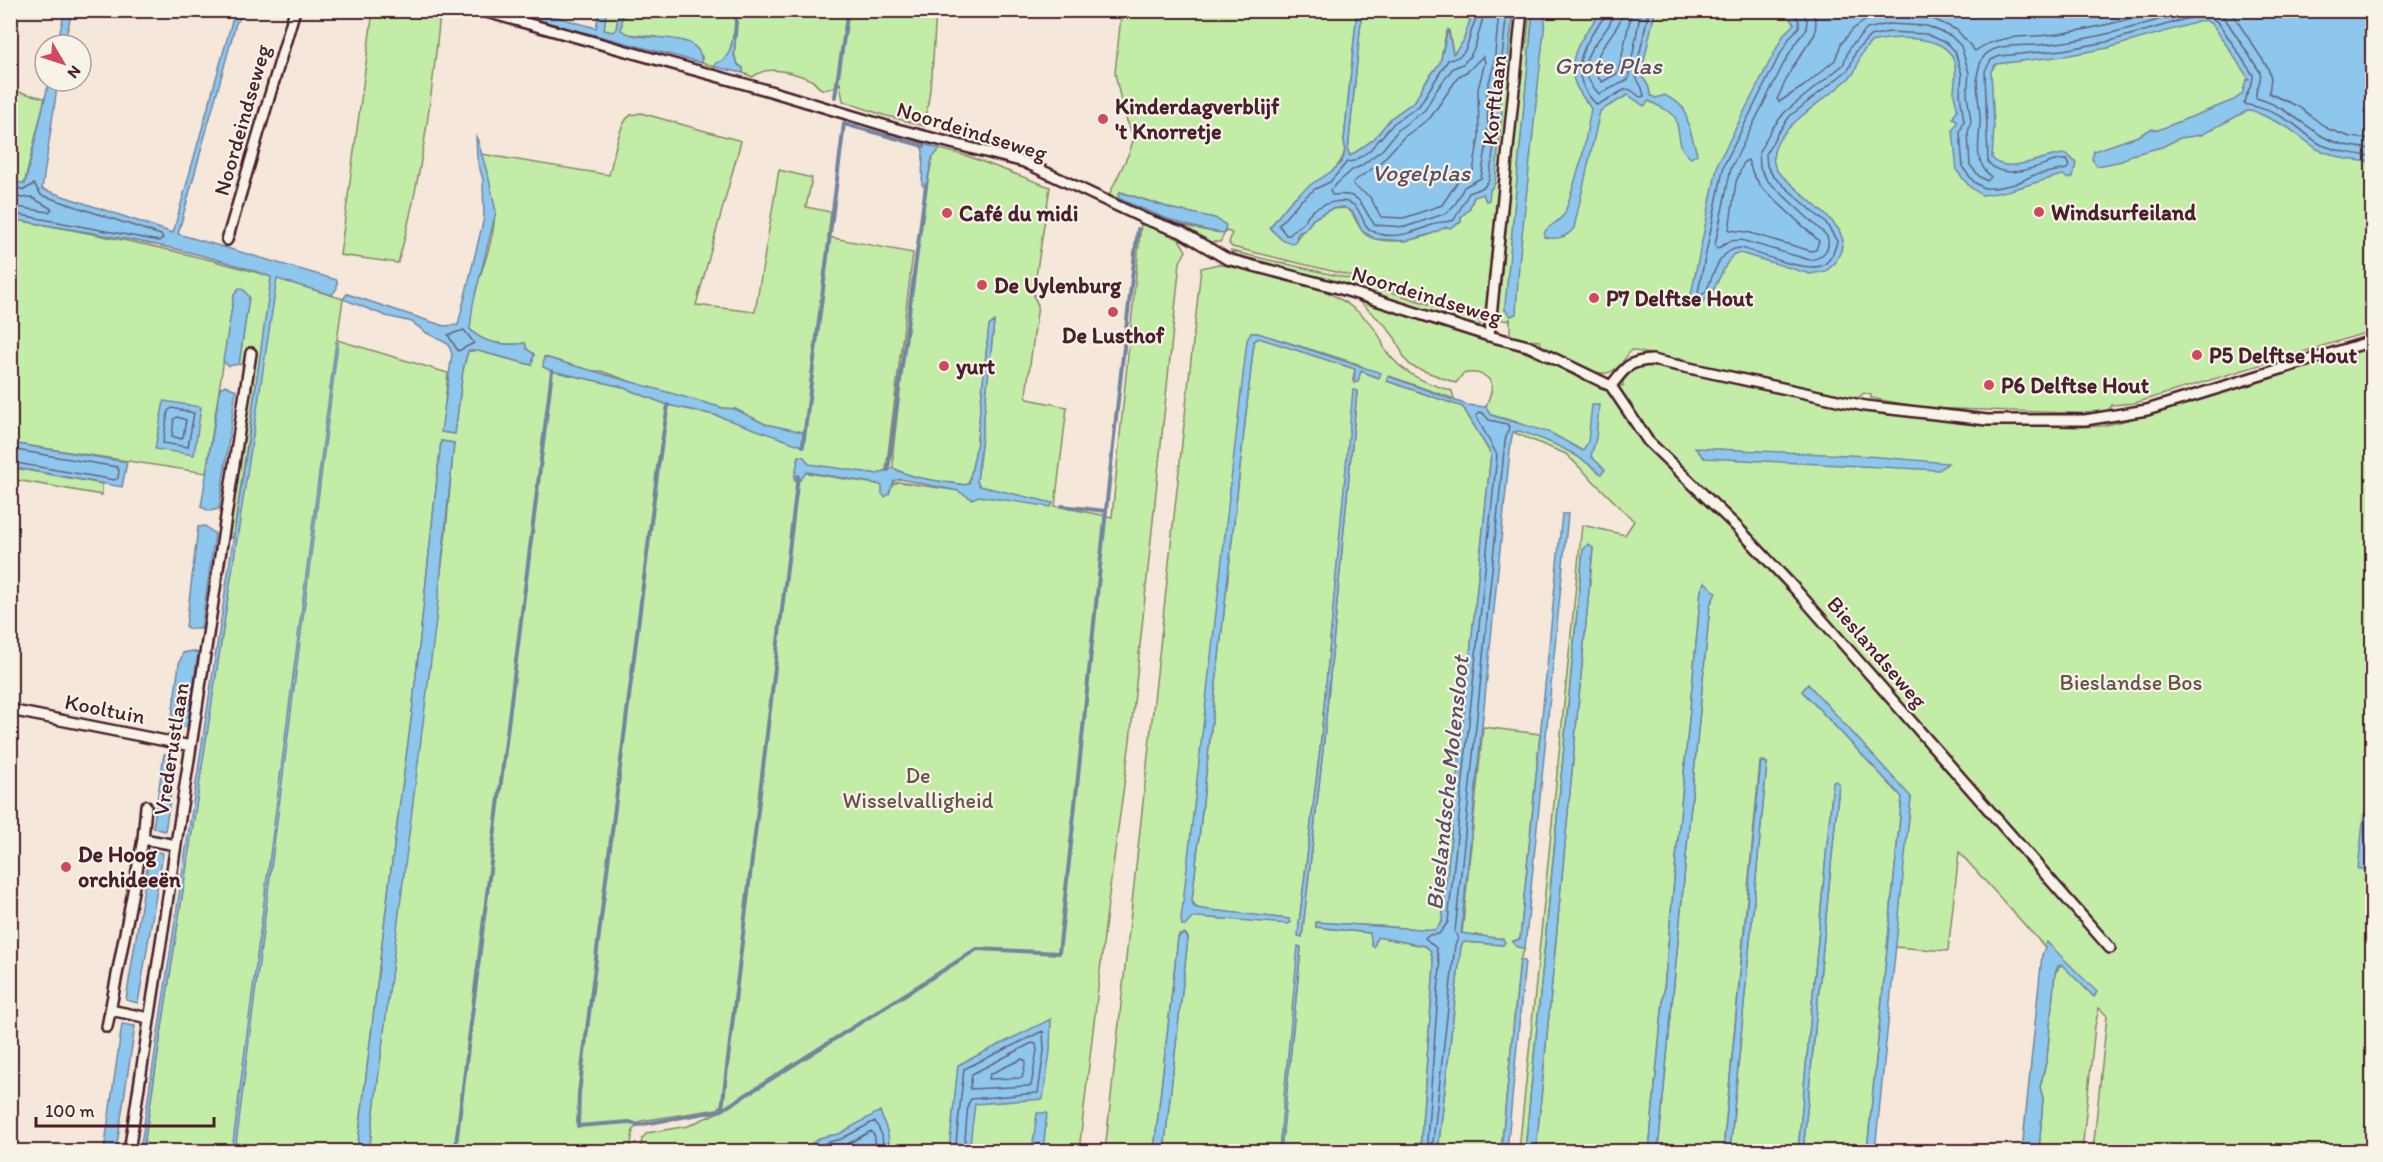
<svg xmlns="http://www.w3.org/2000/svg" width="2383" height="1162" font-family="Itim,sans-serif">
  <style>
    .green { fill: #c3eca7; stroke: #868669; stroke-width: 1.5; fill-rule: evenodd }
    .water { fill: #8ec7ed; stroke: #73849f; stroke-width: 1.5 }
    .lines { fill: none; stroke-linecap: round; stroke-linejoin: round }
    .shore { stroke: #656279; stroke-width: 1.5 }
    .stream { stroke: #73849f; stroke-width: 4 }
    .street-casing { stroke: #4a1f2b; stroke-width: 14 }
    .street { stroke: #f7f3e8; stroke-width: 9 }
    .poi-dot { fill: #d1495b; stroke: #f7f3e8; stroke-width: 2 }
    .labels { text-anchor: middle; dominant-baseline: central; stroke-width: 4.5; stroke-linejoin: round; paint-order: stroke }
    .street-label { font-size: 22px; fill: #4a1f2b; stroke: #f7f3e8 }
    .poi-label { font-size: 22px; font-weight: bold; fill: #4a1f2b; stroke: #f7f3e8; text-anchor: start }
    .park-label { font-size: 22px; fill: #68524a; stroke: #f7f3e8 }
    .water-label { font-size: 24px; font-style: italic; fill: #5e5165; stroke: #f7f3e8 }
  </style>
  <rect width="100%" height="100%" fill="#f5e7d9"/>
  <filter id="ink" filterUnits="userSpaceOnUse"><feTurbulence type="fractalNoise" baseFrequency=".0167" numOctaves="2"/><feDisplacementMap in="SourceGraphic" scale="12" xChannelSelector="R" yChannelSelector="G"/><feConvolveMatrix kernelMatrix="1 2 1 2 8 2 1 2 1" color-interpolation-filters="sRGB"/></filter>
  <g filter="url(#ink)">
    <path class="green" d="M 373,11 L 439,10 L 440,13 C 432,97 421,182 398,263 L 340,255 Z
      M 606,11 L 619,11 L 616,30 L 612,32 L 604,30 Z
      M 623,11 L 936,11 L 932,74 L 925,126 L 883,115 L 843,101 L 840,83 C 835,87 829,91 822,89 C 818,88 815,82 811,80 C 796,73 766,64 753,77 L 743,73 L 743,68 C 731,61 735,47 736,35 L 733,35 C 731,47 730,60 716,63 L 715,67 L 702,63 L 702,56 L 657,37 L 626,34 L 621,30 Z
      M 1071,11 L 1357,11 L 1344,140 C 1351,170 1312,182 1294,198 C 1285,207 1277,218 1270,228 L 1284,241 L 1295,243 C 1299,230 1308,230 1313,219 L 1331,209 L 1347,208 C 1356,215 1357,228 1366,235 C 1380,245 1416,241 1431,234 C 1434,233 1436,230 1439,229 C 1448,225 1453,228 1461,222 L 1461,217 L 1469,209 L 1474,197 L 1483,194 L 1486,201 L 1490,190 L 1495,183 L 1500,90 L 1507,68 L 1513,11 L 1520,11 L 1486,317 L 1447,308 L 1348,275 L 1232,247 L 1229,243 L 1232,233 L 1226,231 L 1220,242 L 1209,242 L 1190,232 L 1120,203 L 1116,200 L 1118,198 L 1109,195 L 1129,153 L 1134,138 L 1123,111 L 1115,73 L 1121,16 ZM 1121,192 L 1173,209 L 1208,217 L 1225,225 L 1224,233 C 1188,230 1150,215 1118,198 Z
      M 1362,11 L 1473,11 L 1463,42 L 1454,53 L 1453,54 L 1449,30 L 1446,33 L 1440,63 L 1424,84 L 1415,101 L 1391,118 L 1374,139 L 1350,156 L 1348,151 Z
      M 1530,11 L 1533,11 L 1505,311 L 1540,11 L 2372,11 L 2372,333 L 2365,333 L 2135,403 L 2112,405 L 2108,411 L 2101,414 L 1924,408 L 1871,398 L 1871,395 L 1864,393 L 1855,400 L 1690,365 L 1687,360 L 1679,358 L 1678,360 L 1631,350 C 1625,358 1618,371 1607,373 C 1591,376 1556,353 1541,345 L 1540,341 L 1510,338 L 1510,318 L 1509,321 L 1497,319 L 1523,53 L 1526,50 Z
      M 10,90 L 45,98 L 24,185 L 11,180 Z
      M 641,113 L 741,141 L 696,305 L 755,312 L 779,170 L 812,178 L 806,207 L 831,212 L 828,237 L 913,253 L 886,470 L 878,474 L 803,465 L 801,472 L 888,486 L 899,482 L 953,490 L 980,486 L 977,482 L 994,322 L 989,326 L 976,449 L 969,483 L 965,485 C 942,481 914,480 893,468 L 893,451 L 916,253 L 932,158 L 940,149 L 967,156 L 1050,187 L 1034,289 L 1034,297 L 1038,305 L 1026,395 L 1028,399 L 1067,407 L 1055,506 L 1112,517 L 1141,223 L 1179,239 L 1186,251 L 1180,262 L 1130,741 L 1108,902 L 1079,1151 L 640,1151 L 642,1139 L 647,1133 L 688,1126 L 723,1110 L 723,1102 L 718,1109 L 641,1121 L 633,1130 L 630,1151 L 369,1151 L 446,531 L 454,443 L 441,441 L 412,713 L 390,877 L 357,1151 L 143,1152 L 276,278 L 343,299 L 337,340 L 448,373 L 442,432 L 455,434 L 463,370 L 468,351 L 478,351 L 532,365 L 534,354 L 527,349 L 525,343 C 507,346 482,344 470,329 C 468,292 491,259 494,223 C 496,198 486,177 481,154 L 609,175 C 613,162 618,122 631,115 C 634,114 637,114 641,113 ZM 545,357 L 590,371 L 601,371 L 643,386 L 723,408 L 735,409 L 765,424 L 803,432 L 802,445 L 715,415 L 668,405 L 619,386 L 552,371 Z
      M 10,219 C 99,234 186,251 272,277 L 233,538 L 227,537 L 255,351 L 249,349 L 245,366 L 239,364 L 249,297 L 234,295 L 206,473 L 11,443 Z
      M 1231,251 L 1347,278 L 1484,322 L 1475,327 L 1465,324 L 1345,284 L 1233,256 Z
      M 1218,264 C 1266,274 1319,279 1357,311 C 1367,319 1375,327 1381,339 C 1383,343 1383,348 1386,351 C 1403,374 1425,383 1452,391 L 1454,399 L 1389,376 L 1387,381 L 1463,407 L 1491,454 L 1442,922 L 1435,930 L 1316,922 L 1316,927 L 1370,933 L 1374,946 L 1377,937 L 1425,946 L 1431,951 L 1434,966 L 1420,1151 L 1281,1151 L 1301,948 L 1299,947 L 1279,1151 L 1164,1151 L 1188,938 L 1186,934 L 1179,935 L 1178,938 L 1154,1151 L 1105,1152 L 1201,268 ZM 1251,333 L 1257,333 L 1358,364 L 1379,378 L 1361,371 L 1353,380 L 1355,369 L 1259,338 L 1254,341 L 1192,901 L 1198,909 L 1289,919 L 1290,923 L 1198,917 L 1192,918 L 1185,926 L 1182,925 ZM 1354,390 L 1357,392 L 1323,750 L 1302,937 L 1299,924 L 1320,749 Z
      M 1353,296 L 1509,346 L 1549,362 L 1582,380 L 1623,386 L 1623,381 L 1630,371 L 1649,364 L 1877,411 L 1931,419 L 1994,425 L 2080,427 L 2101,426 L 2120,422 L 2372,347 L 2372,1151 L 2093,1151 L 2107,1016 L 2099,1008 L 2095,1026 L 2082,1151 L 2039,1151 L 2043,1098 L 2040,1087 L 2047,1058 L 2055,973 L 2061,965 L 1959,852 L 1948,951 L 1894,947 L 1911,798 L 1802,691 L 1902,797 L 1867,1151 L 1803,1151 L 1839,784 L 1833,782 L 1798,1151 L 1730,1151 L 1767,763 L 1764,761 L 1760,762 L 1723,1151 L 1658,1151 L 1710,605 L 1713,599 L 1701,590 L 1649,1151 L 1536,1151 L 1593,548 L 1583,550 L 1525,1151 L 1519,1151 L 1582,525 L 1625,535 L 1634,521 L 1566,454 L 1515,433 L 1517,422 L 1491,415 L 1486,407 C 1487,402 1490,397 1491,392 C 1495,374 1475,371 1463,374 L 1456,383 L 1411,366 L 1405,359 L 1395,338 L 1385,325 Z
      M 10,467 L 102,484 L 102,495 L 11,479 Z
      M 1483,727 L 1540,734 L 1520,939 L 1513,941 L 1517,947 L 1525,948 L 1520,960 L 1501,1151 L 1438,1152 L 1461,946 L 1464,942 L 1503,945 L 1462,934 Z"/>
    <path class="water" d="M 65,10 L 72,11 L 64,45 L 57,45 Z
      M 239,11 L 243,11 L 243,15 L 236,23 L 178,234 L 337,280 L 337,288 L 332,295 L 277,279 L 143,1151 L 140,1151 L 248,442 L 271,277 C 189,246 97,234 11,219 L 11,180 L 25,184 L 49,81 L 58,81 L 42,189 L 173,233 L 232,21 Z
      M 619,11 L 623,11 L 621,30 C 640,45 701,26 702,63 L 538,20 L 539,12 L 596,28 L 599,13 L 606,13 L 604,30 L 612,32 L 616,30 Z
      M 1357,11 L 1362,11 L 1348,151 L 1350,156 L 1374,139 L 1391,118 L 1415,101 L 1424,84 L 1440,63 L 1448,29 L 1453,54 L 1463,42 L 1473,11 L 1513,11 L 1507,68 L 1500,90 L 1500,108 L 1502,111 L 1495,183 L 1490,190 L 1489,200 L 1486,201 L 1483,194 L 1474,197 L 1469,209 L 1461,217 L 1461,222 L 1450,228 L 1446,227 L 1431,234 L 1406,241 L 1375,239 L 1362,231 L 1353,212 L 1343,207 L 1331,209 L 1318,216 L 1313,219 L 1305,230 L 1298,233 L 1295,243 L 1292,244 L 1281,239 L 1270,228 C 1277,218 1285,207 1294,198 C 1300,193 1307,187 1313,183 C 1329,173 1350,165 1344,141 Z
      M 1533,11 L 1546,11 L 1519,263 L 1516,314 L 1511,316 L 1505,310 L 1505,305 Z
      M 1602,11 L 1655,11 L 1641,75 L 1648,85 L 1651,96 L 1656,98 L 1665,95 L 1678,103 L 1684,109 L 1697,154 L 1691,158 C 1676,148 1681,132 1675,117 L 1670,112 L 1649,101 L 1644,106 L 1628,95 L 1600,111 L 1574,228 C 1566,238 1557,240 1544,237 C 1543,226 1558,225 1565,213 L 1582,158 L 1591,109 C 1586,100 1576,90 1574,80 C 1567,52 1587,31 1602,11 Z
      M 1784,11 L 2372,11 L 2372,162 L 2345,159 L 2317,149 L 2287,127 L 2256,112 L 2247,111 L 2201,135 L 2180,138 L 2162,147 L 2131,155 L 2122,161 L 2097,166 L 2092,159 L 2094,151 L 2138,136 L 2151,129 L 2158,130 L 2234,100 L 2242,94 L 2246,80 L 2249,79 L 2213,25 L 2205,20 L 2108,48 L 2064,56 L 1996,64 L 1991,71 L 1994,127 L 1992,158 C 2008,177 2046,153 2067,154 L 2076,163 L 2073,177 L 2068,179 L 2063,175 C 2036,181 2011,193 1982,195 L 1970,187 L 1957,171 L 1953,130 L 1958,121 L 1953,118 C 1954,115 1956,113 1957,110 C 1958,105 1953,97 1954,91 C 1955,79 1958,66 1951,55 C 1938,34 1891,37 1871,42 C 1867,47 1863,51 1860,57 C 1858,62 1857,69 1853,74 C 1834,97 1753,136 1778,172 L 1830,219 L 1839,230 L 1843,240 L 1841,251 L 1835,263 L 1826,271 L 1810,274 L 1740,253 L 1734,254 C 1721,265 1715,301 1698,303 L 1691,295 L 1718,163 L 1772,57 L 1784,34 L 1794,24 Z
      M 734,34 L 736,34 L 734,55 L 738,65 L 743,68 L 743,73 L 715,67 L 716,63 C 730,60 731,46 734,34 Z
      M 476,135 L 489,179 L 496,212 L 473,304 L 470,329 C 482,344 507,346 525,343 L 527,349 L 534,354 L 532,365 L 478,351 L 468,351 L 463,370 L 455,434 L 441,432 L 452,354 L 448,344 L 425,332 L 412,322 L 386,316 L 343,299 L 347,294 L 444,326 L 458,325 L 484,218 L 483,180 L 477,158 Z
      M 917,142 L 940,149 L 932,158 L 926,188 L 922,185 L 923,150 Z
      M 1120,192 L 1173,209 L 1215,218 L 1226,225 L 1224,233 C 1186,228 1153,214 1118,198 Z
      M 239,288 L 244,290 L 249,297 L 239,364 L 228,366 L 223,361 L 234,295 Z
      M 994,322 L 977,482 L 980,486 L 1053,503 L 1051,507 L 979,496 L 972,499 L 958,491 L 900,479 L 894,481 L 889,494 L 885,497 L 882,494 L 882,486 L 878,484 L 807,472 L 800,480 L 794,479 L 799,456 L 804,457 L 809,464 L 878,474 L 893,468 C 914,480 942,481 965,485 L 969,483 L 976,449 L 989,326 Z
      M 1251,333 L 1258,333 L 1381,373 L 1379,378 L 1361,371 L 1358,382 L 1354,383 L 1355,369 L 1259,338 L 1254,341 L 1192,901 L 1194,907 L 1202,909 L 1289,919 L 1291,922 L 1288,924 L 1198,917 L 1192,918 L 1185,926 L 1182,925 L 1181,920 L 1247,340 Z
      M 336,342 L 338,343 L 235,1151 L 232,1151 Z
      M 544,357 L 723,408 L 735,409 L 765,424 L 803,432 L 802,446 L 715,415 L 668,405 L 619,386 L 552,371 L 543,367 Z
      M 1388,376 L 1467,405 L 1486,407 L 1491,415 L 1551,433 L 1583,451 L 1588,442 L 1592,405 L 1599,405 L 1596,438 L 1591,456 L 1605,470 L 1601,474 C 1576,452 1550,441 1519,431 L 1513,432 L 1511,441 L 1461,933 L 1503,939 L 1505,942 L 1503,945 L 1464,942 L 1461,946 L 1438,1151 L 1420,1151 L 1434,966 L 1431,951 L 1425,946 L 1377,937 L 1374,947 L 1372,946 L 1370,933 L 1316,927 L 1316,922 L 1435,930 L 1442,922 L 1491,454 L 1463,407 L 1387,381 Z
      M 225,385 L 236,390 L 219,509 L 210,511 L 201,507 L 220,388 Z
      M 1353,390 L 1357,391 L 1323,750 L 1302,937 L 1298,936 L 1299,924 L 1320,749 Z
      M 164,401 L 201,407 L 194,455 L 155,449 Z
      M 441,441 L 454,443 L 436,620 L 369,1151 L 357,1151 L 390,877 L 412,713 Z
      M 11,443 L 127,462 L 122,487 L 11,467 Z
      M 1695,448 L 1868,456 L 1948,463 L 1939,470 L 1704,458 Z
      M 1562,514 L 1568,514 L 1525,948 L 1517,947 L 1512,942 L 1520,939 Z
      M 205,526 L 215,534 L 201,629 L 189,629 L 186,627 L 197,536 L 198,527 Z
      M 1588,544 L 1593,548 L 1589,591 L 1536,1151 L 1525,1151 L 1583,550 Z
      M 1705,582 L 1716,593 L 1710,605 L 1658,1151 L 1649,1151 L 1701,590 Z
      M 192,651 L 198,653 L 187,726 L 170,732 L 179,664 L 183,653 Z
      M 1808,684 L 1911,797 L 1875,1151 L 1867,1151 L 1902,797 L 1802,691 Z
      M 164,754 L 171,755 L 176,760 L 165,831 L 153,828 Z
      M 1761,761 L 1767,763 L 1730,1151 L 1723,1151 Z
      M 1836,781 L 1839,784 L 1803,1151 L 1798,1151 L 1833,782 Z
      M 2364,814 L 2372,816 L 2372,869 L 2358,869 Z
      M 150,850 L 163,853 L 138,1003 L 126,1000 Z
      M 1184,933 L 1188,938 L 1164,1151 L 1154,1151 L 1178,938 Z
      M 2047,942 L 2097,992 L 2094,997 L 2062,965 L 2058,966 L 2055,973 L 2047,1058 L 2040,1087 L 2043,1098 L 2039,1151 L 2022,1151 L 2042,955 Z
      M 1298,946 L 1301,947 L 1281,1151 L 1279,1151 Z
      M 1520,960 L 1525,961 L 1507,1151 L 1501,1151 Z
      M 1051,1019 L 1050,1052 L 1043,1099 L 975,1104 L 969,1151 L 949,1151 L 958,1065 Z
      M 122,1024 L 135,1026 L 116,1151 L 104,1151 Z
      M 880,1111 L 888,1134 L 890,1151 L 799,1151 L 822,1137 L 839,1134 Z
      M 1037,1113 L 1047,1113 L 1043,1151 L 1032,1151 Z"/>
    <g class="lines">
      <path class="shore" d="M 1478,10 C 1477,17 1474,23 1472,29 C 1467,46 1467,57 1448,60 L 1419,106 L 1394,123 L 1369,151 L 1354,161 L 1347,162 L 1330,182 L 1315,189 L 1299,202 L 1279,225 L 1286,235 L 1290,235 C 1294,228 1298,228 1303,223 C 1309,218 1304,220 1308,215 C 1318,204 1344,196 1355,206 C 1363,214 1363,228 1374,232 C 1394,241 1418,231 1436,223 C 1443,221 1448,223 1454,220 L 1469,193 L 1484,187 L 1489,180 L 1495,138 L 1494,90 L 1501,67 L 1507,10
        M 1485,10 L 1475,47 L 1470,56 L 1463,64 L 1453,68 L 1435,92 L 1425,110 L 1399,129 L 1383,149 L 1361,166 L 1352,170 L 1330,190 L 1332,195 C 1365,192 1359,205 1375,225 L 1405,227 L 1447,213 L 1456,203 L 1464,187 L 1481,178 L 1488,137 L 1487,89 L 1494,65 L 1499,10
        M 1606,10 L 1605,16 C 1582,46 1565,73 1597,105 L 1626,89 L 1631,90 L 1640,97 L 1644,96 L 1642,88 L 1635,75 L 1649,10
        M 1614,10 C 1612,40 1562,54 1599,94 L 1628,80 L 1641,10
        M 1623,10 C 1622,33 1579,59 1602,82 L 1618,73 L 1632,10
        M 1792,10 L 1799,21 L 1799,27 L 1790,37 L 1777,60 L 1724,165 L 1698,292 L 1700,296 L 1706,292 C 1713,275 1720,247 1742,248 C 1759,254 1808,273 1823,265 C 1832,260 1835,250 1837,241 L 1826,223 L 1773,176 L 1767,166 L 1766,154 L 1777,134 L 1790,116 L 1849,69 L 1856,51 L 1870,36 L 1889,32 L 1926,34 L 1947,43 L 1955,51 L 1962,75 L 1960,94 L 1964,121 L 1960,132 L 1963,168 L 1974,182 L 1984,188 L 1995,188 L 2015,184 L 2034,175 L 2067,169 L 2069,165 L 2066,160 L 2059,160 C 2038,165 2004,183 1988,162 L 1985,71 L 1991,60 L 2000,56 L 2063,50 L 2106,42 L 2203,14 L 2218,22 L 2253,75 C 2254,85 2244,95 2244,104 C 2261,107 2277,113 2292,123 C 2302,129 2311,140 2322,145 C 2339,152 2355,154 2372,156
        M 1801,10 L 1807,20 L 1806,30 L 1796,42 L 1784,63 L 1731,168 L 1715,245 L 1717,249 L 1730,241 L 1741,240 L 1810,260 C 1822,258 1832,249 1827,236 L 1767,180 L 1760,168 L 1759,152 L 1771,130 L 1785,112 L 1843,65 L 1850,47 L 1867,29 L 1888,24 L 1927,26 L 1951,36 L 1961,46 L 1969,73 L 1967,94 L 1971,121 L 1968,133 L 1970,165 L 1979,176 L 1987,181 L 1991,177 C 1971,158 1981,141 1980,117 C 1979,99 1972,70 1985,55 C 1997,43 2023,46 2038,45 C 2091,41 2140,26 2190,10
        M 1812,10 L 1816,22 L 1815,34 L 1792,68 L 1777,99 L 1779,102 L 1804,86 L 1835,60 L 1841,44 L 1853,29 L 1866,20 L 1889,15 L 1931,18 L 1957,30 L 1975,51 C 2001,32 2034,39 2064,33 C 2097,28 2128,20 2159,10
        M 2216,10 L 2224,17 L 2260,72 C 2263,83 2254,88 2256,98 C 2282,105 2300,122 2322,136 C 2337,145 2355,147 2372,149
        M 2230,10 L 2268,68 L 2271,78 L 2269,93 L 2299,107 L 2328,129 L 2350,137 L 2372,139
        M 1483,56 L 1485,62 L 1478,89 L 1479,136 L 1473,172 L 1458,181 L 1442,205 L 1404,218 L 1381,217 L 1370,197 L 1354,186 L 1353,182 L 1379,164 L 1404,137 L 1430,118 L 1459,76 L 1468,71 Z
        M 1748,160 L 1753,174 L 1762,188 L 1819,241 L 1816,250 L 1811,251 L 1747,232 L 1729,230 L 1736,182 L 1744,162 Z
        M 10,186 L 24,190 L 34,184 L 41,195 L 161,235 L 163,238 L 159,241 L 10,213
        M 10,194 L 22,198 L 31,197 L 52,209 L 49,212 L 10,206
        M 464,330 L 474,343 L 458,351 L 448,335 Z
        M 172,408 L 194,413 L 188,447 L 163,443 L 168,411 Z
        M 1479,412 L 1483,413 L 1489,420 L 1507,424 L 1509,427 L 1505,441 L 1455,932 L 1458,939 L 1455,945 L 1433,1142 L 1429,1144 L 1427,1141 L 1440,966 L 1436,948 L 1425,938 L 1428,935 L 1439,934 L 1448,922 L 1497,455 L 1476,416 Z
        M 177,417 L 186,420 L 183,437 L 181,439 L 172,436 L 174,419 Z
        M 10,449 L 117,467 L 119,470 L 118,478 L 115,480 L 10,462
        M 1032,1043 L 1036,1044 L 1037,1050 L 1031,1086 L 970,1089 L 972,1074 Z
        M 1022,1059 L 1026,1061 L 1022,1078 L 989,1079 L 990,1074 Z
        M 811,1152 L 825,1143 L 841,1139 L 875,1121 L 882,1135 L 884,1152
        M 825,1152 L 844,1146 L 871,1131 L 875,1137 L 876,1152
        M 955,1152 L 964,1069 L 1043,1031 L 1044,1051 L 1038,1093 L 971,1099 L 968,1104 L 964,1152"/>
      <path class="stream" d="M 735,34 L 737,10
        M 835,97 L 848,10
        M 668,405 L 658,467 L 579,1093 L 578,1126 L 629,1122 L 638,1125 L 722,1110 L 977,949 L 1059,953 C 1086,712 1108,470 1138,229
        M 803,446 L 844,124 L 924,146
        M 888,470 L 926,185
        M 1062,506 L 1106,511
        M 722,1109 L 798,476
        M 455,1152 L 552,371"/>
      <defs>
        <path id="street" d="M 479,10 L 770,91 L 893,128 L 1024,162 L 1145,219 L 1181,232 L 1227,259 L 1338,288 L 1489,336 L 1528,346 L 1611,386 L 1648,441 L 1738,528 L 1796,590 L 2110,948
          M 227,240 L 295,10
          M 1489,336 L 1522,10
          M 1611,386 C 1625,368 1628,361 1652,360 L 1865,406 L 1987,420 L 2085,420 L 2147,410 L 2372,341
          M 10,710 L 191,746
          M 143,839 L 176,845
          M 110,1010 L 149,1018
          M 107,1027 L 143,839 L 146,806
          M 129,1152 L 251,353"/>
      </defs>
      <use href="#street" class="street-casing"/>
      <use href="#street" class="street"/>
    </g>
  </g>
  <g class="poi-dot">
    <circle cx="1103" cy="119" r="6"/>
    <circle cx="2039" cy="212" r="6"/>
    <circle cx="947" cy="213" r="6"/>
    <circle cx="982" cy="285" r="6"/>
    <circle cx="1594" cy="298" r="6"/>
    <circle cx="1113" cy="312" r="6"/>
    <circle cx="2197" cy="355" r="6"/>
    <circle cx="944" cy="366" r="6"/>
    <circle cx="1989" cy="385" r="6"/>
    <circle cx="66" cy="867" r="6"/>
  </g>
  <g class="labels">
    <g class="street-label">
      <text transform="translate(1494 100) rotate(-84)">Korftlaan</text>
      <text transform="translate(242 120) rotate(-74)">Noordeindseweg</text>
      <text transform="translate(972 131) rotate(17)">Noordeindseweg</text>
      <text transform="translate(1427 295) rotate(17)">Noordeindseweg</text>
      <text transform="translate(1877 652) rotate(49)">Bieslandseweg</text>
      <text transform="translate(105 709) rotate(11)">Kooltuin</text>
      <text transform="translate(171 749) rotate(-81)">Vrederustlaan</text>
    </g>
    <g class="poi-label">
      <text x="1115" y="106">Kinderdagverblijf<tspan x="1115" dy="25">'t Knorretje</tspan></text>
      <text x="2051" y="212">Windsurfeiland</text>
      <text x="959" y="213">Café du midi</text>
      <text x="994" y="285">De Uylenburg</text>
      <text x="1606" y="298">P7 Delftse Hout</text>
      <text x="1113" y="335" text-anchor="middle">De Lusthof</text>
      <text x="2209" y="355">P5 Delftse Hout</text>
      <text x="956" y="366">yurt</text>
      <text x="2001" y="385">P6 Delftse Hout</text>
      <text x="78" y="854">De Hoog<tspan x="78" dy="25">orchideeën</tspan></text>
    </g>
    <g class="park-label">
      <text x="2131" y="682">Bieslandse Bos</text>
      <text x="918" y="775">De<tspan x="918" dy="25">Wisselvalligheid</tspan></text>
    </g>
    <g class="water-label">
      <text x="1608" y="65">Grote Plas</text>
      <text x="1421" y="172">Vogelplas</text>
      <text transform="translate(1447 783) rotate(-84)">Bieslandsche Molensloot</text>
    </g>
  </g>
  <rect width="2383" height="1162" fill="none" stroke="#f7f3e8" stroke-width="36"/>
  <rect x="18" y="18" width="2347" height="1126" fill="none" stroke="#4a1f2b" stroke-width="2" filter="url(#ink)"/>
  <g transform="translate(63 63) rotate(129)"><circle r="28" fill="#f7f3e8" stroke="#b29e9c" stroke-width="1.5"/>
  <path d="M0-4.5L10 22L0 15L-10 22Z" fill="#d1495b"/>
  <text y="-9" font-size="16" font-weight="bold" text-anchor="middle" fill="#4a1f2b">N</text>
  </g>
  <path d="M36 1117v9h178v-9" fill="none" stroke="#4a1f2b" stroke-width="3"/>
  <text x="45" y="1117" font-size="18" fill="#4a1f2b" stroke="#f7f3e8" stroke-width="4.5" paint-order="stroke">100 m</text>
</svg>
